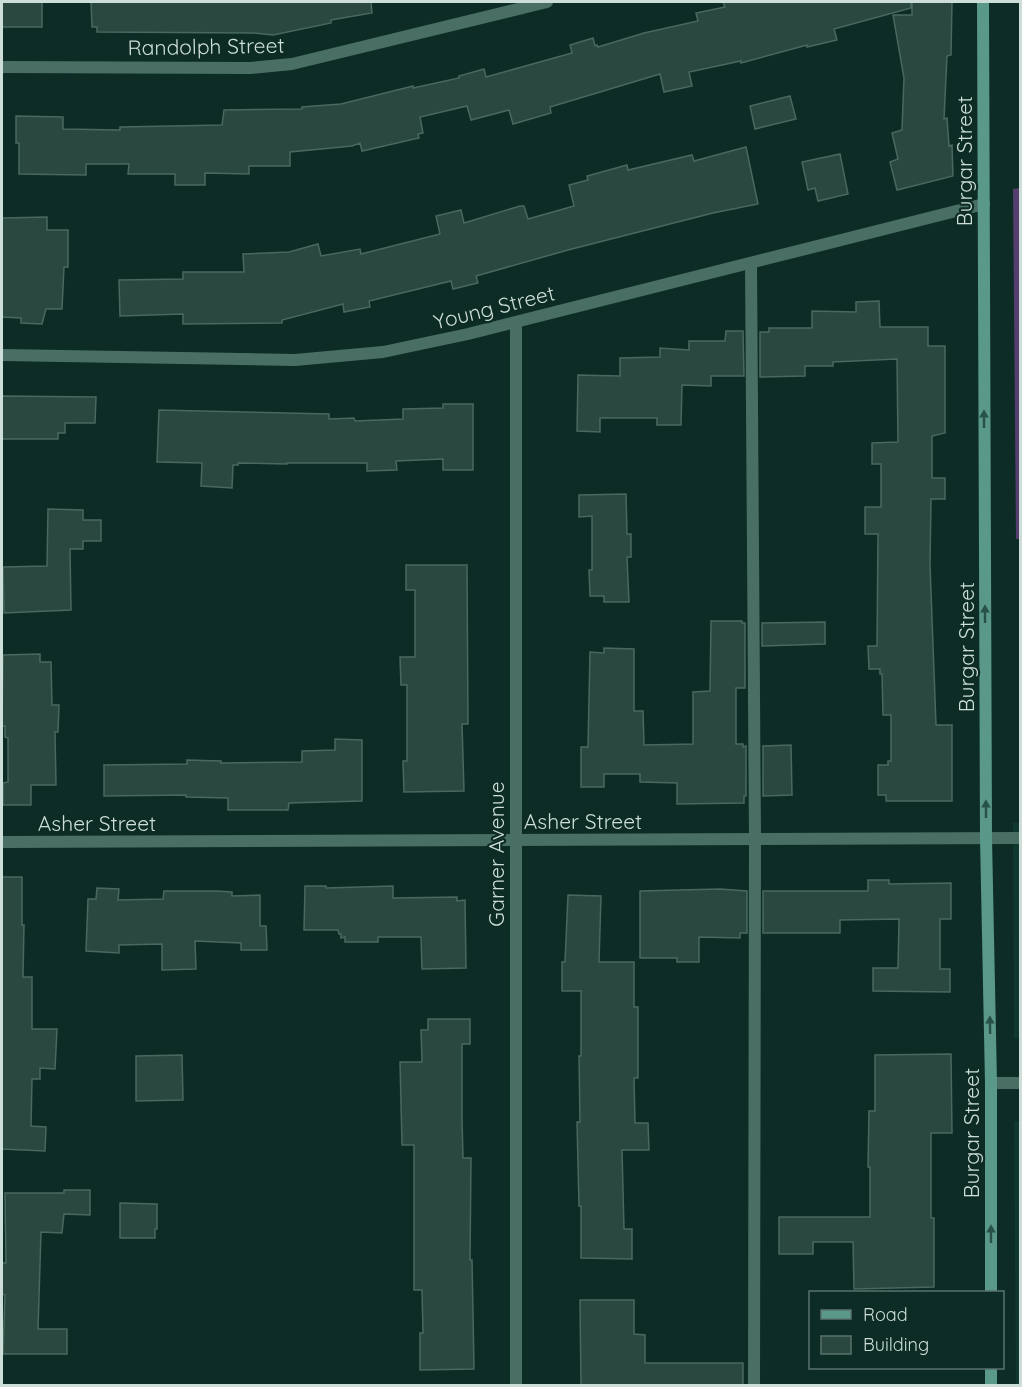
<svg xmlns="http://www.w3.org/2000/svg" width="1022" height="1387" font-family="Quicksand,sans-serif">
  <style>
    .built { fill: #0f382f }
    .green { fill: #543e6d }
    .building { fill: #2a4840; stroke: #49685f; stroke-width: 1.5 }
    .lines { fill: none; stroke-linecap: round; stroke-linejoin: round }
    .lane { stroke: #496f65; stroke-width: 12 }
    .street { stroke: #496f65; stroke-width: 12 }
    .secondary { stroke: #5a9989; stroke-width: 12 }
    .oneway { fill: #285248 }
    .labels { text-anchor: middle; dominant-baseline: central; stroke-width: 4.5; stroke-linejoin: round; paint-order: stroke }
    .street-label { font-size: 21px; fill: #cdded8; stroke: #0d2c25 }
  </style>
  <rect width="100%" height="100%" fill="#0d2c25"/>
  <path class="built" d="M 1013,823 L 1020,823 L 1020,1038 L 1014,1038 Z
    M 1014,1121 L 1020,1121 L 1020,1386 L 1016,1385 Z"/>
  <path class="green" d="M 1020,188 L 1020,539 L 1016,539 L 1013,189 Z"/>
  <path class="building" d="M 2,2 L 42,2 L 42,27 L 2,27 Z
    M 91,2 L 371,2 L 372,13 L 331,20 L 331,23 L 273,35 L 253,33 L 97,32 L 97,27 L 92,27 Z
    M 723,2 L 911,2 L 911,8 L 834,29 L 837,40 L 807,47 L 807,45 L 741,63 L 741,61 L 689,72 L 692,86 L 664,92 L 660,74 L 550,107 L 551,113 L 513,124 L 509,110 L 471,120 L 467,106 L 420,117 L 423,133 L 418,134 L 419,138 L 362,151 L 360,143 L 352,146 L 290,152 L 290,166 L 249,166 L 249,174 L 205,173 L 205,185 L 175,185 L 175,174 L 128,174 L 129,164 L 86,164 L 86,175 L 19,174 L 19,143 L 16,143 L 16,116 L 63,117 L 63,129 L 120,130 L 120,127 L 222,125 L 224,110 L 302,109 L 302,107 L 341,104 L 413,86 L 413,88 L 459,78 L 459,76 L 484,69 L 486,77 L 572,53 L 570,45 L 593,38 L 595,46 L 597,45 L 598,47 L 644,33 L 698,21 L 696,13 L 725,7 Z
    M 912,2 L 952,2 L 951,55 L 947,56 L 944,119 L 947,118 L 949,146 L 952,145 L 953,176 L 897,190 L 890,162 L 898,159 L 892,133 L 902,130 L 904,78 L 893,15 L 912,15 Z
    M 790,96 L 796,119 L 755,129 L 750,106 Z
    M 746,147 L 758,204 L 713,213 L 568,250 L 476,276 L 478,283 L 453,289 L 451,281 L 369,301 L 370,307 L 344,312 L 343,304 L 282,320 L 282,323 L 183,324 L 183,314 L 120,316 L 119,280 L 183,279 L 183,272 L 244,272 L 243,254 L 289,252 L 318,244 L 321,256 L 360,249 L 361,254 L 440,234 L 436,216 L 461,210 L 464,223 L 520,206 L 524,206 L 528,219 L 574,206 L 569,185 L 588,180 L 587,176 L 627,165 L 628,170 L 692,155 L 694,161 Z
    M 840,154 L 848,194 L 818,201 L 815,188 L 808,190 L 802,162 Z
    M 47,217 L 47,230 L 68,230 L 68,267 L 64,267 L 62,309 L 46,309 L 42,324 L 21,323 L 21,318 L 2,317 L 2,218 Z
    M 879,301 L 880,327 L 928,327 L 928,346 L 945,346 L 945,433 L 932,436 L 932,478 L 945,478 L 945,499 L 931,499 L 930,565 L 936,725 L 952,725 L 952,801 L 886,801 L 886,795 L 878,795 L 878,765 L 888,765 L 888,761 L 891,761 L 891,715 L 883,715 L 882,674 L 880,674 L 880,669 L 869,669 L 868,646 L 877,646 L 878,534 L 865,534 L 865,507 L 881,507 L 881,464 L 872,464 L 872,443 L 898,442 L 897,359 L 833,362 L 833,366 L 805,366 L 805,376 L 760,377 L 760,332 L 769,332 L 769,328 L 812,328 L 812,311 L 856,312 L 856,302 Z
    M 726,331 L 743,331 L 744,376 L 711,376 L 711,386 L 682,385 L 681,425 L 657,425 L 657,418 L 600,418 L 600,432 L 577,431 L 578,375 L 620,376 L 620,358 L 660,357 L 660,348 L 689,350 L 689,341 L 725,341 Z
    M 2,396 L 96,397 L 95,423 L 65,423 L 65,433 L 58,433 L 58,439 L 2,439 Z
    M 443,404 L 473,404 L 473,470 L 443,470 L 443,459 L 396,461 L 397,470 L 367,471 L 367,463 L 287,463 L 287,464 L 238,463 L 238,465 L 233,465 L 232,488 L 201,486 L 202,463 L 157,462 L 159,410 L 329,414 L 329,419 L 354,418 L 355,421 L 403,419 L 403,409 L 443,408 Z
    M 626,494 L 627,534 L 631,534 L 631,557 L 627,557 L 629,602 L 604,602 L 604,596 L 590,596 L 589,570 L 592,570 L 592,516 L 579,517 L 579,495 Z
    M 48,509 L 83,510 L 83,520 L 101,520 L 101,541 L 83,541 L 83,549 L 70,549 L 71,610 L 4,613 L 3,567 L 47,566 Z
    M 406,565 L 467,565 L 468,724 L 462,724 L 464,791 L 404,792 L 403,761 L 407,761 L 407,685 L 401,685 L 400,657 L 415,657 L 415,590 L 406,590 Z
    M 711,621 L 742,621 L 742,623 L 745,623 L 745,688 L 736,688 L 736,744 L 743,744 L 743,747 L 746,746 L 746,796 L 744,796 L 744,803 L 677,804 L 677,783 L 640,782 L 640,774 L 604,774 L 604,787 L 581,787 L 581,747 L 588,747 L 590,652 L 604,653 L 604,648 L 634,649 L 634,711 L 643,711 L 644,745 L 693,744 L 693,692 L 710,691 Z
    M 825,622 L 825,644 L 762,646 L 762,623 Z
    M 40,654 L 40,662 L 51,662 L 52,705 L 59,705 L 58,732 L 55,732 L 56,785 L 31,785 L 31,805 L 3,805 L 3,783 L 8,782 L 8,738 L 5,737 L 5,726 L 2,726 L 3,655 Z
    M 335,739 L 362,740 L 362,801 L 289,803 L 288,810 L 228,810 L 228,798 L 186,797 L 186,795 L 104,796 L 104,765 L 187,764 L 187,760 L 221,761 L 221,763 L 302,762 L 302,751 L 335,750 Z
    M 791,745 L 792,795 L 763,796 L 763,746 Z
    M 2,877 L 22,877 L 22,925 L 24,925 L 23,977 L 32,977 L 32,1029 L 57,1029 L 55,1069 L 40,1068 L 40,1079 L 32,1079 L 31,1126 L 46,1127 L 45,1151 L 2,1149 Z
    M 868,880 L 889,880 L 889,884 L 951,883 L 951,919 L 940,919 L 940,969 L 950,969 L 950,992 L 873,991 L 873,968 L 898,968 L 899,919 L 840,920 L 840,933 L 763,933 L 763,891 L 868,891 Z
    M 305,886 L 326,886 L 326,888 L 393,886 L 393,898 L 457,897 L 457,901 L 465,900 L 466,968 L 422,969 L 421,937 L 378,937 L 378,942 L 345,942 L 345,937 L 341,938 L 341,934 L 339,934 L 338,930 L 304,930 Z
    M 97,888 L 119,889 L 118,900 L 163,899 L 164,891 L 217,891 L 232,892 L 232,896 L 260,895 L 260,926 L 266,926 L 267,950 L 241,950 L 241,943 L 195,941 L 196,969 L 162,970 L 162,944 L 119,945 L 119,953 L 86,951 L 88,899 L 96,899 Z
    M 720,889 L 747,891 L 747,933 L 740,933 L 740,938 L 699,937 L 699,962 L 677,962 L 677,958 L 640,958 L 640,891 Z
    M 568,895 L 601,896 L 599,962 L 634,962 L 634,1007 L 638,1007 L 638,1078 L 634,1078 L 635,1123 L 648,1123 L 649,1150 L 622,1150 L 624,1229 L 632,1229 L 632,1259 L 581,1258 L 581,1206 L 579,1206 L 577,1122 L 580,1122 L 579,1056 L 581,1056 L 581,991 L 562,991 L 562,962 L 565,962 Z
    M 428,1019 L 470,1019 L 470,1044 L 462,1044 L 462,1119 L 463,1158 L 471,1158 L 470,1260 L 472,1260 L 474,1369 L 420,1370 L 420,1333 L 423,1333 L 422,1290 L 414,1290 L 414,1145 L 402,1145 L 400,1062 L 422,1062 L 421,1030 L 428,1030 Z
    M 951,1054 L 952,1133 L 931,1133 L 931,1218 L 934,1218 L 934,1287 L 854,1289 L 853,1242 L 813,1242 L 813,1254 L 779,1254 L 779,1217 L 870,1217 L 870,1167 L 868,1167 L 869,1111 L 875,1111 L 875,1055 Z
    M 182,1055 L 183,1100 L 136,1101 L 136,1056 Z
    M 64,1190 L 90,1190 L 90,1215 L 64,1214 L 62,1233 L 41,1232 L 38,1329 L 67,1329 L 67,1354 L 3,1354 L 5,1295 L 2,1294 L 2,1263 L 6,1263 L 5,1193 L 64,1193 Z
    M 120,1203 L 157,1204 L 157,1229 L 155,1229 L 155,1238 L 120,1238 Z
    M 580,1300 L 634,1300 L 634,1334 L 645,1335 L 645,1363 L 743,1363 L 743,1386 L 581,1386 Z"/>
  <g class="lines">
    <path class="lane" d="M 751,263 L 755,839 L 754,1386"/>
    <path class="street" d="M 2,67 L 250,68 L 292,64 L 547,2
      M 516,322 L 516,1386
      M 2,355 L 295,360 L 383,352 L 468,334 L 984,204
      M 2,842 L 1020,838
      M 991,1083 L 1020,1083"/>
    <path class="secondary" d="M 983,2 L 986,838 L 991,1083 L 991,1292
      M 991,1368 L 991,1386"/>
  </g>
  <defs><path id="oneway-solid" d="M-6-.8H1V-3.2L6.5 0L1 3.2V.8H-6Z" transform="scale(1.5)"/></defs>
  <g class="oneway">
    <use href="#oneway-solid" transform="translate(984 419) rotate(-90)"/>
    <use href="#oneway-solid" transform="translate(985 614) rotate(-90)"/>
    <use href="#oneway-solid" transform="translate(986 809) rotate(-90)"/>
    <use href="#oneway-solid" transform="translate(990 1025) rotate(-91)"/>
    <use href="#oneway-solid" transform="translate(991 1234) rotate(-90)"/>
  </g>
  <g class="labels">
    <g class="street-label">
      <text transform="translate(206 46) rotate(-1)">Randolph Street</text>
      <text transform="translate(964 161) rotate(-90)">Burgar Street</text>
      <text transform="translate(494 307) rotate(-14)">Young Street</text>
      <text transform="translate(966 647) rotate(-90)">Burgar Street</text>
      <text x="583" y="821">Asher Street</text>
      <text x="97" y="823">Asher Street</text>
      <text transform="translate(496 854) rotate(-90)">Garner Avenue</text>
      <text transform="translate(971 1133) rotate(-90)">Burgar Street</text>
    </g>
  </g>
  <rect width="1022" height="1387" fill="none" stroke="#cdded8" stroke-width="6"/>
  <rect x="809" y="1291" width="195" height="78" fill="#0d2c25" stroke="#5a736d" stroke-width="1.5"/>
  <rect x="821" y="1310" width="30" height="9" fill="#5a9989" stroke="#5a736d" stroke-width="1.5"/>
  <text x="863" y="1321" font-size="18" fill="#cdded8">Road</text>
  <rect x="821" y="1336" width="30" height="18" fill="#2a4840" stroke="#5a736d" stroke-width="1.5"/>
  <text x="863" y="1351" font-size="18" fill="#cdded8">Building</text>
</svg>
